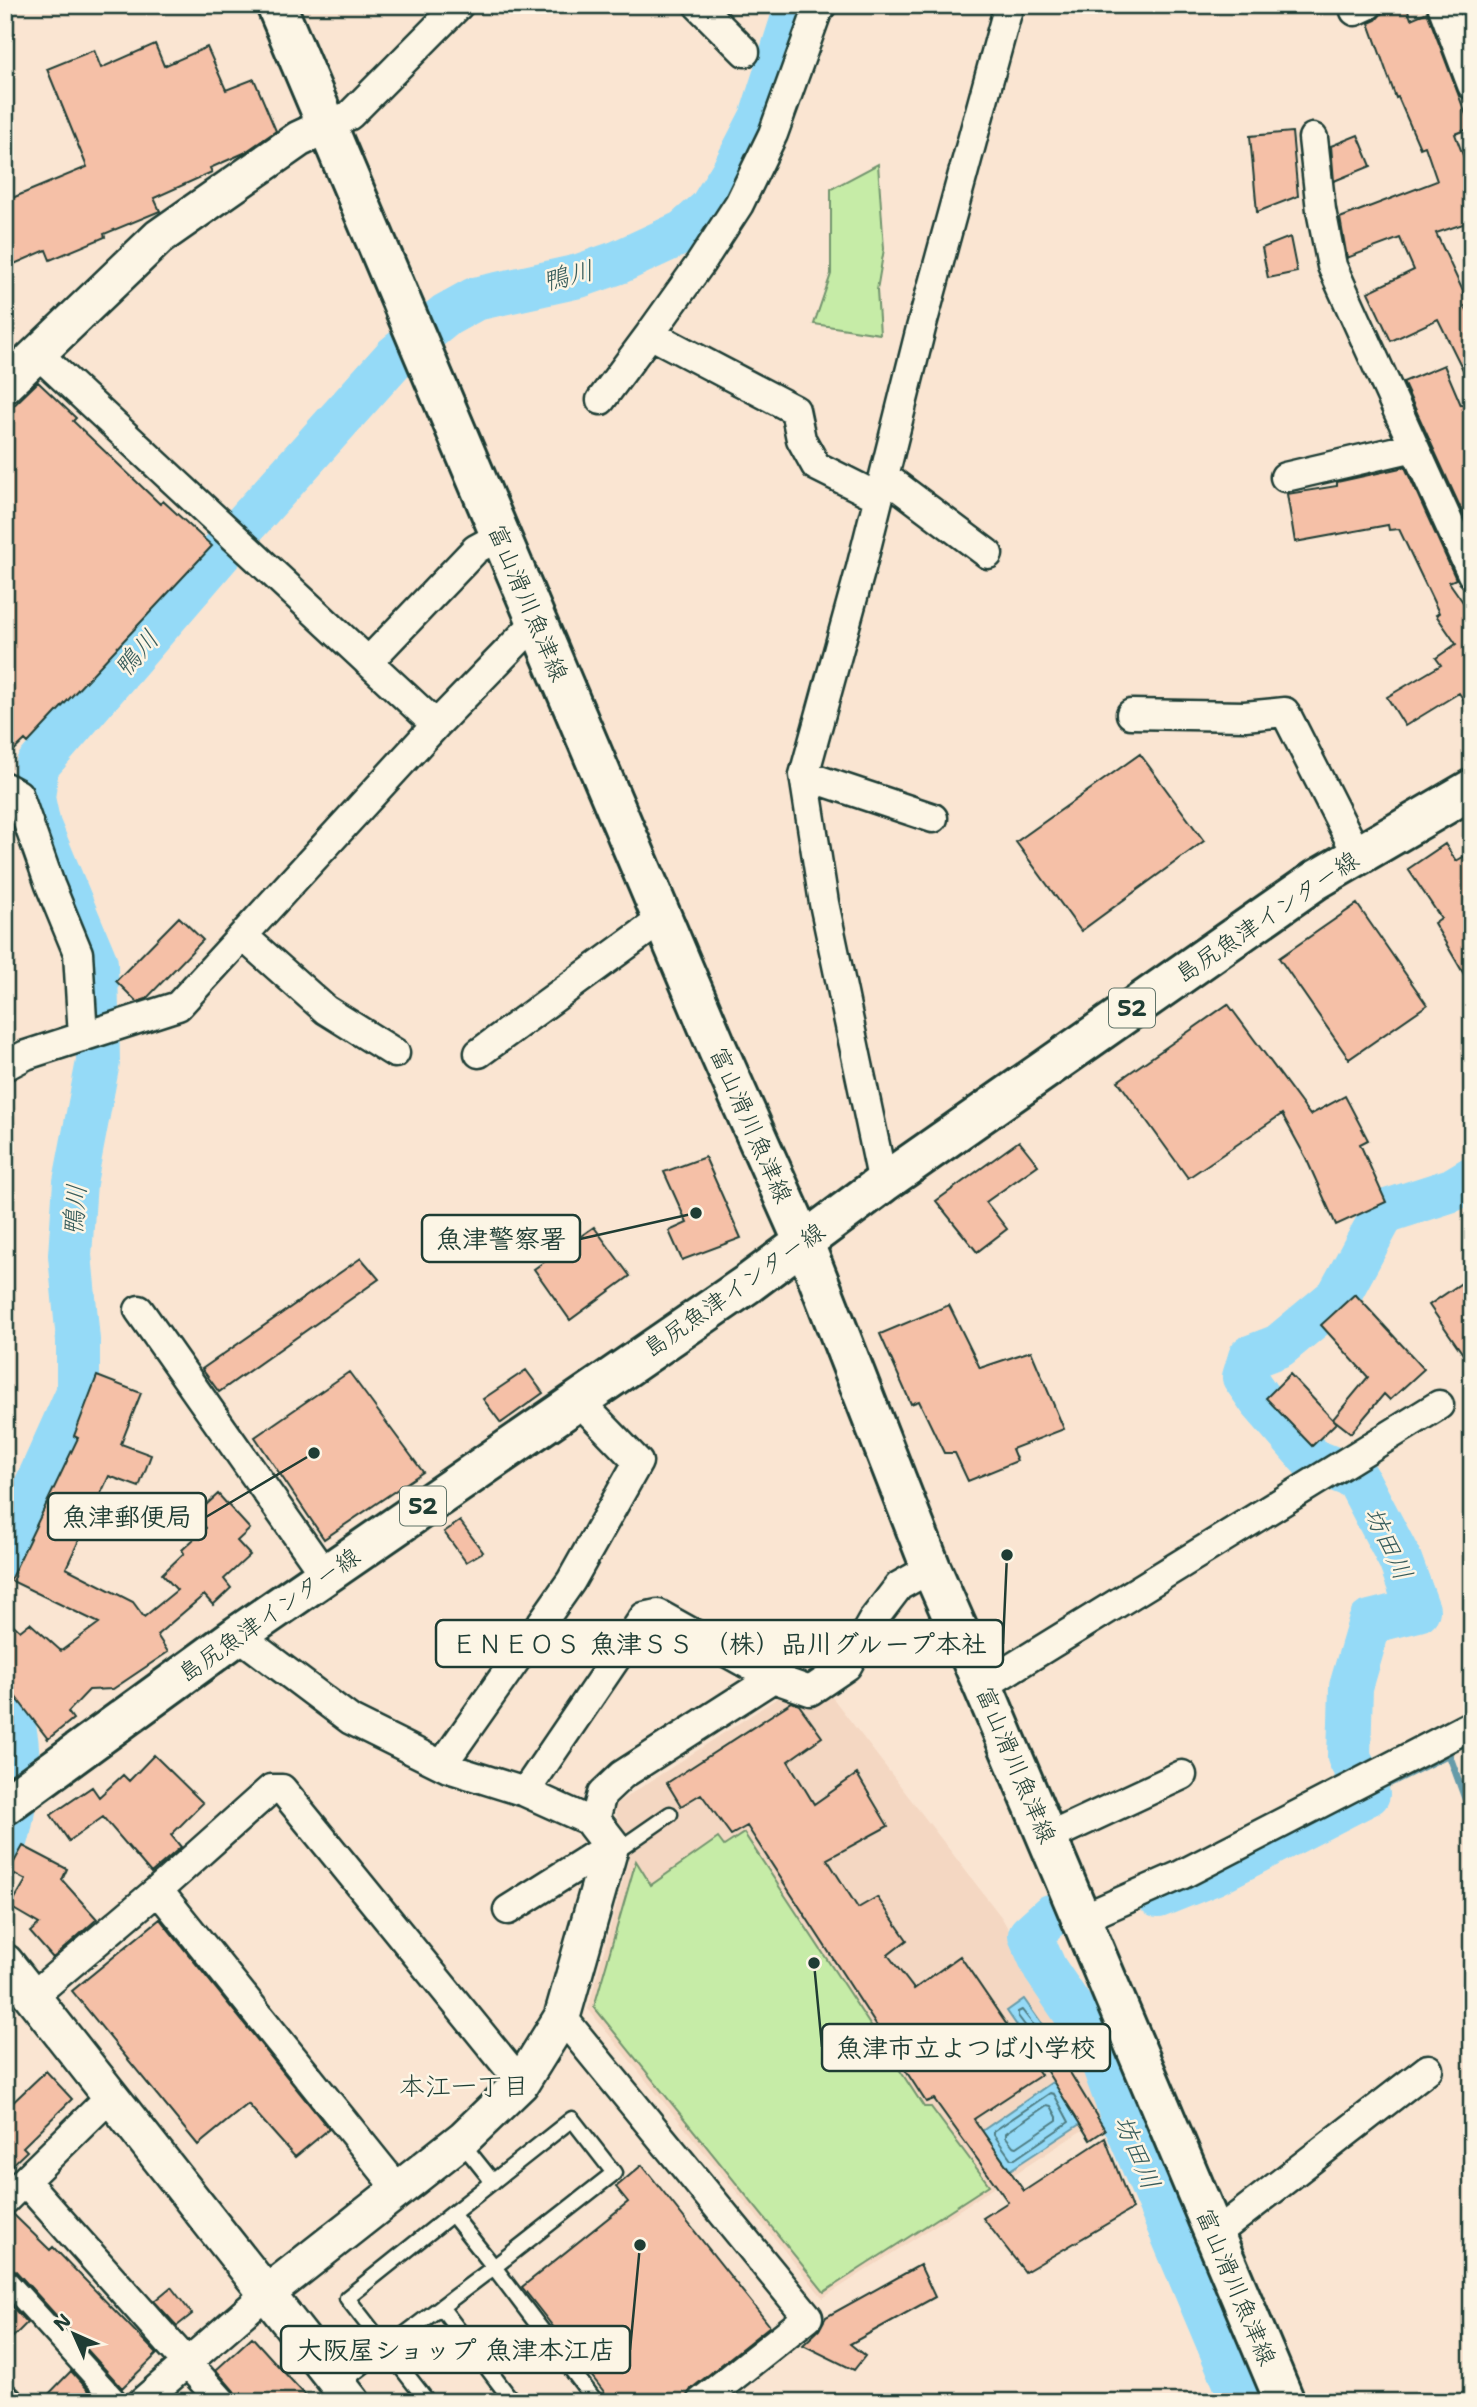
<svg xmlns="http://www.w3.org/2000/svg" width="1477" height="2407" font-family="'Shantell Sans','Klee One',sans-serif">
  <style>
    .built { fill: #f4d7c2 }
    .green { fill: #c6eca7; stroke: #72946e; stroke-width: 2 }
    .water { fill: #95daf7; stroke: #669ba9; stroke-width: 2 }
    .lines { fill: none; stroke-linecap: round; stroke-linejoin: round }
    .shore { stroke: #4e7c82; stroke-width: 2 }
    .stream { stroke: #669ba9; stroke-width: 7 }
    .river { stroke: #95daf7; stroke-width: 44 }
    .building { fill: #f5c0a7; stroke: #1f3d34; stroke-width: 2 }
    .service-casing { stroke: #1f3d34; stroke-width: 19 }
    .pedestrian-casing { stroke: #1f3d34; stroke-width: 26 }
    .minor-casing { stroke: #1f3d34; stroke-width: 33 }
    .tertiary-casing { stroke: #1f3d34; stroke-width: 40 }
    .secondary-casing { stroke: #1f3d34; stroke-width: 44 }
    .primary-casing { stroke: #1f3d34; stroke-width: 44 }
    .service { stroke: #fcf5e5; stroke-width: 14 }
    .pedestrian { stroke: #fcf5e5; stroke-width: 21 }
    .minor { stroke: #fcf5e5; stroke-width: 28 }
    .tertiary { stroke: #fcf5e5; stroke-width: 35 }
    .secondary { stroke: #fcf5e5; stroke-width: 38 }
    .primary { stroke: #fcf5e5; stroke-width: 38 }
    .labels { text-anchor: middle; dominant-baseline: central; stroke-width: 5; stroke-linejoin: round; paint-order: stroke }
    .shield { fill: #fcf5e5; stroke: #617469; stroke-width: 2 }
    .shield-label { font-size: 23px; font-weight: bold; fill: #1f3d34 }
    .street-label { font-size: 24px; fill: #1f3d34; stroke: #fcf5e5 }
    .water-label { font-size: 26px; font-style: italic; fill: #375c5b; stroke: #fcf5e5 }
    .neighbourhood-label { font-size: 26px; fill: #1f3d34; stroke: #fcf5e5 }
    .leader { fill: none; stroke: #1f3d34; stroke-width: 2.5 }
    .callout-dot { fill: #1f3d34; stroke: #fcf5e5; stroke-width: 2.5 }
    .callout { fill: #fcf5e5; stroke: #1f3d34; stroke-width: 2.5 }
    .callout-label { font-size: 26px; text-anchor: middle; font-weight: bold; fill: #1f3d34 }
  </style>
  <rect width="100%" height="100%" fill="#fae5d2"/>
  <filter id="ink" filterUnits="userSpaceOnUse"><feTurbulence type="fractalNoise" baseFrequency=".0143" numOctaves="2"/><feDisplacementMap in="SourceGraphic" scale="14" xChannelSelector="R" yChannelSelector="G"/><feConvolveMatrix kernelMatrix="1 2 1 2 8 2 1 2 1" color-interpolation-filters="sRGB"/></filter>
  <g filter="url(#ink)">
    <path class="built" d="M 788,1691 L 806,1702 L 832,1697 L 1002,1918 L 1112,2111 L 823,2298 L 588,2009 L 628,1862 L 614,1805 Z"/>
    <path class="green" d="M 878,164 L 884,249 L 877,290 L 880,334 L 814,324 L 831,274 L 831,189 Z
      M 744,1833 L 924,2107 L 931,2107 L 989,2185 L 824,2292 L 594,2007 L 636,1861 L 651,1885 L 718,1838 L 724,1846 Z"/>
    <path class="water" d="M 1024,1999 L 1050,2036 L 1033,2049 L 1007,2011 Z
      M 1054,2081 L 1080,2124 L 1010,2170 L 982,2131 Z"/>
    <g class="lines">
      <path class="shore" d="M 1022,2010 L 1039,2032 L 1037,2037 L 1033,2036 L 1018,2016 L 1018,2012 Z
        M 1050,2093 L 1054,2094 L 1069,2122 L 1015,2159 L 1011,2159 L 994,2135 L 994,2131 Z
        M 1047,2105 L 1051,2106 L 1057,2117 L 1057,2120 L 1017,2147 L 1013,2146 L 1006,2137 L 1006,2133 Z"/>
      <path class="stream" d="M 1378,1789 L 1449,1754 L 1472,1818"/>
      <path class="river" d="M 5,1555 L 78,1392 L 78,1340 L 70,1255 L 75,1182 L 98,1062 L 96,963 L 39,826 L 33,798 L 37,766 L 242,528 L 396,356 L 446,315 L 475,299 L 579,276 L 619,262 L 684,232 L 710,209 L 734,170 L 761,118 L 797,5
        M 5,1708 C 27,1733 15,1815 5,1845
        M 1158,1896 L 1215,1873 L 1368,1794 L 1349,1757 L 1351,1687 L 1370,1622 L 1418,1610 L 1400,1560 L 1357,1478 L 1312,1460 L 1260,1400 L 1244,1377 L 1250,1357 L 1279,1346 L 1338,1297 L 1384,1212 L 1452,1190 L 1472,1178
        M 1051,1916 L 1030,1935 L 1045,1969 L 1096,2044 L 1121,2113 L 1243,2402"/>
    </g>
    <path class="building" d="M 1399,5 L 1406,5 L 1411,19 L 1427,12 L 1471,128 L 1455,134 L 1472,179 L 1472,221 L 1436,233 L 1469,304 L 1465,306 L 1472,320 L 1472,388 L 1438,319 L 1391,341 L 1368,292 L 1414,270 L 1400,238 L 1347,258 L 1340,218 L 1437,181 L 1425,146 L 1420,148 L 1398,97 L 1396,98 L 1369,23 L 1376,20 L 1383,12 Z
      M 155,44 L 164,66 L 207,47 L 226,90 L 254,79 L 276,131 L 244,153 L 210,168 L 212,172 L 154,198 L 160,211 L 104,234 L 105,237 L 50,260 L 46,250 L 5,268 L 5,201 L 87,167 L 47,69 L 94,50 L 101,68 Z
      M 1292,132 L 1298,196 L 1257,212 L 1250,136 Z
      M 1358,135 L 1371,166 L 1334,181 L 1331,146 Z
      M 1290,237 L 1297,272 L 1268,278 L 1262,248 Z
      M 1444,365 L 1461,405 L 1472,401 L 1472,533 L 1403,382 Z
      M 38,382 L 76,418 L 73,421 L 160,504 L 163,501 L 212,546 L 28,743 L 25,740 L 5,759 L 5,414 Z
      M 1405,467 L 1456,579 L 1449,582 L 1472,615 L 1472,712 L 1459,693 L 1405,726 L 1387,697 L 1441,665 L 1436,658 L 1456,644 L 1436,615 L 1439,613 L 1399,529 L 1389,530 L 1388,525 L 1295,542 L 1287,494 L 1337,486 L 1337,482 Z
      M 1140,754 L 1204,841 L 1081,931 L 1016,842 Z
      M 1445,844 L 1456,861 L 1472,852 L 1472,988 L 1434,923 L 1441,918 L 1408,869 Z
      M 1357,904 L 1427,1005 L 1349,1059 L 1279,958 Z
      M 179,917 L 203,940 L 146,999 L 137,1002 L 116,981 Z
      M 1228,1004 L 1310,1115 L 1345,1096 L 1368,1140 L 1360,1144 L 1386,1202 L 1336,1225 L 1306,1158 L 1282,1114 L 1188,1178 L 1118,1081 Z
      M 1019,1141 L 1038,1165 L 986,1202 L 1007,1229 L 977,1252 L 936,1201 Z
      M 705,1157 L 741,1238 L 682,1260 L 669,1231 L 687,1223 L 664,1172 Z
      M 594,1227 L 630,1276 L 570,1320 L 534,1269 Z
      M 361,1258 L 379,1279 L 219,1392 L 202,1369 Z
      M 1472,1276 L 1472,1367 L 1429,1305 Z
      M 1355,1294 L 1424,1369 L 1390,1400 L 1384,1394 L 1351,1433 L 1333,1419 L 1368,1377 L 1321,1325 Z
      M 949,1305 L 980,1368 L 1031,1351 L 1064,1429 L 1012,1449 L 1017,1461 L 968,1481 L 955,1453 L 944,1453 L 919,1401 L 911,1404 L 880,1334 Z
      M 526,1370 L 543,1393 L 501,1423 L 483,1399 Z
      M 349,1372 L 423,1472 L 324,1539 L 255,1437 Z
      M 1290,1374 L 1336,1423 L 1312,1446 L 1266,1398 Z
      M 97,1376 L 141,1393 L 121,1444 L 151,1455 L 139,1487 L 109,1476 L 66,1568 L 133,1602 L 144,1617 L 177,1590 L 162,1574 L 184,1553 L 182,1550 L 206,1528 L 195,1515 L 218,1494 L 250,1529 L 237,1541 L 250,1555 L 224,1579 L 231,1588 L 213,1605 L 204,1595 L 157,1635 L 168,1652 L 113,1689 L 89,1690 L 68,1712 L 73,1719 L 48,1739 L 5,1683 L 5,1617 L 20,1631 L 30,1623 L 61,1651 L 99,1623 L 10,1580 L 78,1438 L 74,1436 Z
      M 460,1521 L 483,1552 L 466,1562 L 444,1532 Z
      M 792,1702 L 799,1705 L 822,1737 L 788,1761 L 814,1804 L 857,1774 L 888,1826 L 827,1859 L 858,1908 L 877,1897 L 907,1940 L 888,1955 L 914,1989 L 960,1956 L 1041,2075 L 974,2119 L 1024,2191 L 1105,2138 L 1132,2209 L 1025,2272 L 983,2218 L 1008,2202 L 934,2099 L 926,2102 L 747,1826 L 731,1835 L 701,1794 L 681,1806 L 667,1783 Z
      M 154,1755 L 203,1803 L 171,1835 L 181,1847 L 151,1873 L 103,1817 L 69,1841 L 51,1815 L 92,1787 L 99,1797 L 123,1775 L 129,1781 Z
      M 23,1846 L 67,1869 L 62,1880 L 97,1919 L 53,1958 L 30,1932 L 39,1924 L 10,1907 L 26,1880 L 9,1871 Z
      M 160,1919 L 329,2129 L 295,2157 L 248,2104 L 198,2145 L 72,1991 Z
      M 1063,2061 L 1105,2130 L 1090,2140 L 1046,2070 Z
      M 46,2071 L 72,2099 L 23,2147 L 27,2151 L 5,2172 L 5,2110 Z
      M 642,2165 L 770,2326 L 691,2389 L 685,2402 L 612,2402 L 522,2287 L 628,2202 L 616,2187 Z
      M 13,2214 L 50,2250 L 53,2247 L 157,2354 L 122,2388 L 15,2270 L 5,2266 L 5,2216 Z
      M 920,2265 L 935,2297 L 850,2344 L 865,2356 L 854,2370 L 803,2345 L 819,2330 L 826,2317 Z
      M 171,2287 L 192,2314 L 177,2326 L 154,2301 Z
      M 5,2299 L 27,2323 L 5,2345 Z
      M 252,2337 L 280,2368 L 312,2402 L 238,2402 L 234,2391 L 216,2370 Z
      M 71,2371 L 99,2402 L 41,2402 Z"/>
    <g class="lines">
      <defs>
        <path id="service" d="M 612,1845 L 624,1846 L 670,1814
          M 461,2142 L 493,2182
          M 452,2214 L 572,2119 L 614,2173 L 494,2267 L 596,2402
          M 441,2307 L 513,2402
          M 339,2385 C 390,2345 442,2306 494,2267 L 452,2214 L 347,2298 L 428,2402"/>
        <path id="pedestrian" d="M 5,2279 L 117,2402"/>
        <path id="minor" d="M 698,5 L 745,52
          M 1442,5 L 1472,85
          M 1355,11 L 1368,5
          M 327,126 L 350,115 L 459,5
          M 1313,138 L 1321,210 L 1332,266 L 1472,574
          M 650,334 L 700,264 L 739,204 L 773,134 L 817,12 L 822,5
          M 38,354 L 436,725
          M 601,400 L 650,334 L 795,410 L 801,439 L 816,466 L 878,497
          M 884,476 L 988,554
          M 1285,477 L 1414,447
          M 368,662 L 476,549 L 500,536
          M 1131,714 L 1245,716 L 1285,712 L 1358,856
          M 804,775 L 933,818
          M 5,787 L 18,794 L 50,885 L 78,953 L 83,1037
          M 243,936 L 326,1010 L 395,1053
          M 479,1053 L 662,919
          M 5,1066 L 26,1055 L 178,1006 L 436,725 L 536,622
          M 883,1183 L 824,903 L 804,775 L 861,568 L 921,328 L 1009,5
          M 139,1310 L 325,1575
          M 238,1635 L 351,1720 L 448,1768 L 525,1792 L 594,1823 L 602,1794 L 622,1775 L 773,1678
          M 983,1686 L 1439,1405
          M 442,1765 L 571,1581 L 638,1462 L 578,1400
          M 525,1792 L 644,1617 L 658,1614 L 773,1678 L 810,1691 L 847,1666 L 873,1620 L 899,1586 L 931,1568
          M 1047,1838 L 1182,1775
          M 158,1890 L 398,2189
          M 508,1910 L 611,1845
          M 1081,1919 L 1181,1875 L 1472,1725
          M 34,1995 L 158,1890 L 271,1789 L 282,1789 L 521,2083
          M 562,2017 L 808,2317 L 701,2402
          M 25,2181 L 222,2402
          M 5,2200 L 110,2097
          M 1214,2235 L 1428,2069
          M 5,2398 L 9,2402
          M 142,2402 L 266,2294"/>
        <path id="tertiary" d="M 5,385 L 159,237 L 299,139 L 327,126
          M 5,1962 L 352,2402
          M 266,2294 L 464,2138 L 521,2083 L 562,2017 L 611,1845 L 594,1823"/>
        <path id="secondary" d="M 276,5 L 718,1050 L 804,1243 L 931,1568 L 983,1686 L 1285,2402"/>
        <path id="primary" d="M 5,1805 L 238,1635 L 749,1283 L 883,1183 L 1316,880 L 1472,789"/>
      </defs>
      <use href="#service" class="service-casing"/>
      <use href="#pedestrian" class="pedestrian-casing"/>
      <use href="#minor" class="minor-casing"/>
      <use href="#tertiary" class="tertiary-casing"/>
      <use href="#secondary" class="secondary-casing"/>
      <use href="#primary" class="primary-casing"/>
      <use href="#service" class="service"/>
      <use href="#pedestrian" class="pedestrian"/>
      <use href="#minor" class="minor"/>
      <use href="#tertiary" class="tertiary"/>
      <use href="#secondary" class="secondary"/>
      <use href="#primary" class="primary"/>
    </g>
  </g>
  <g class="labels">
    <g class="shield">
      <rect x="1109" y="988.5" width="46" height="39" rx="5"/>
      <rect x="400" y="1486.5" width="46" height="39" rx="5"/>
    </g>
    <g class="shield-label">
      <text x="1132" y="1008">52</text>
      <text x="423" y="1506">52</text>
    </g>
    <g class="street-label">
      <text transform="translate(528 603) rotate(67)">富山滑川魚津線</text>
      <text transform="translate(1267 917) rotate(-34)">島尻魚津インター線</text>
      <text transform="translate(751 1125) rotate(66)">富山滑川魚津線</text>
      <text transform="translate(734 1290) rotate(-35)">島尻魚津インター線</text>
      <text transform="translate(269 1615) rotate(-35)">島尻魚津インター線</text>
      <text transform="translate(1016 1765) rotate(67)">富山滑川魚津線</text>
      <text transform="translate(1236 2287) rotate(67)">富山滑川魚津線</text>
    </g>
    <g class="water-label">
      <text transform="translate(568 275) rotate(-14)">鴨川</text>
      <text transform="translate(136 653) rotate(-49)">鴨川</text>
      <text transform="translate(74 1210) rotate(-85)">鴨川</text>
      <text transform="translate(1389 1543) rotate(65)">坊田川</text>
      <text transform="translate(1138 2152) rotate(67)">坊田川</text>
    </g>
    <g class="neighbourhood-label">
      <text x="464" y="2085">本江一丁目</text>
    </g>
  </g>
  <path class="leader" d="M696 1213L580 1239M314 1453L206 1517M1007 1555L1003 1644M814 1963L822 2047M640 2245L630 2350"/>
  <g class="callout-dot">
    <circle cx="696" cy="1213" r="7"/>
    <circle cx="314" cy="1453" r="7"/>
    <circle cx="1007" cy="1555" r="7"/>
    <circle cx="814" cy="1963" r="7"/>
    <circle cx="640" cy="2245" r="7"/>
  </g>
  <g class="callout">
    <rect x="422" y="1215" width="158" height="47" rx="7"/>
    <rect x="48" y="1493" width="158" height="47" rx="7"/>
    <rect x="436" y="1620" width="567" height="47" rx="7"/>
    <rect x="822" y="2024" width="288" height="47" rx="7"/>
    <rect x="281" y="2326" width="349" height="47" rx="7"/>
  </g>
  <g class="callout-label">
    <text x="501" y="1248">魚津警察署</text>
    <text x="127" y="1526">魚津郵便局</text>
    <text x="719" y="1653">ＥＮＥＯＳ 魚津ＳＳ （株）品川グループ本社</text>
    <text x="966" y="2057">魚津市立よつば小学校</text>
    <text x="456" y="2359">大阪屋ショップ 魚津本江店</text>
  </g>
  <rect width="1477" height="2407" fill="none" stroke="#fcf5e5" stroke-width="28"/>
  <rect x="14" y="14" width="1449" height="2379" fill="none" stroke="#1f3d34" stroke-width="2.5" filter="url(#ink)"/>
  <g transform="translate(74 2334) rotate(315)" stroke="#fcf5e5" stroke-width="5" paint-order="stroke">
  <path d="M0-5L12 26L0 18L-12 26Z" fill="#1f3d34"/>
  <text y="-10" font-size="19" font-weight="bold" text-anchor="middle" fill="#1f3d34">N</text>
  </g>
</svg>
